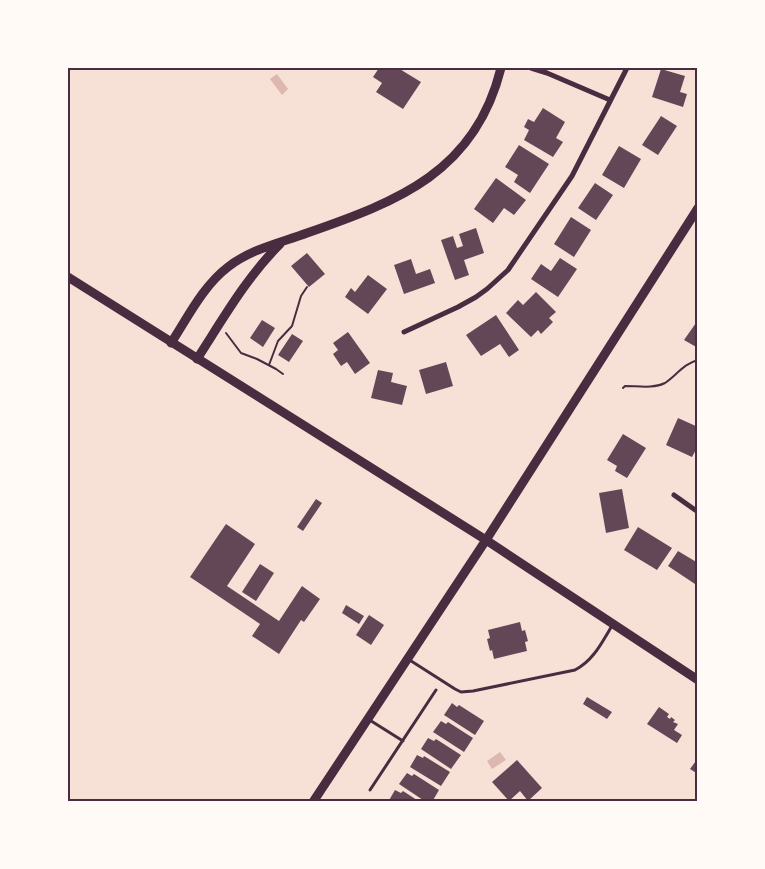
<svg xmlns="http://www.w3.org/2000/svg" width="765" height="869" font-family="'Times New Roman',serif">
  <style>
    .water { fill: #dcb8b0 }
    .building { fill: #644757 }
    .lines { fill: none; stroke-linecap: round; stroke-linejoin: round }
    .path { stroke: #4a2c40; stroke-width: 2 }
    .service { stroke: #4a2c40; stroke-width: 3 }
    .minor { stroke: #4a2c40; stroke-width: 5 }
    .tertiary { stroke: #4a2c40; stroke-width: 9 }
    .secondary { stroke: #4a2c40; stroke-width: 9 }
    .neatline { fill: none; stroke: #4a2c40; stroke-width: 2 }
  </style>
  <rect width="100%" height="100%" fill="#f7e1d7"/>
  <path class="water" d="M 277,74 L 288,89 L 282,95 L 270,79 Z
    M 500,752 L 506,760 L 492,769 L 487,761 Z"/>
  <path class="building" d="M 379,68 L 398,68 L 421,82 L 403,109 L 376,92 L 382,83 L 373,77 Z
    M 661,69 L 685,76 L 680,92 L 687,94 L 683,107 L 652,97 Z
    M 543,108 L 565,122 L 556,138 L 563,142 L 553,157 L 524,140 L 529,130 L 524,127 L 528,119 L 534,122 Z
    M 661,116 L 677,126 L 658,155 L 642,145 Z
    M 519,145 L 549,164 L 530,193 L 514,182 L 518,175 L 505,167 Z
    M 619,146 L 641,159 L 624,188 L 602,175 Z
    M 496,178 L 526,200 L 514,215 L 504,208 L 493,223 L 474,209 Z
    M 595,183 L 613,195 L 596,220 L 578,208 Z
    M 571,217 L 591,230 L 574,257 L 554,244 Z
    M 476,228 L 484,253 L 464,260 L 469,275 L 455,280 L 441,240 L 453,236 L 457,248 L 463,246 L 459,234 Z
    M 307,253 L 325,274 L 309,287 L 291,266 Z
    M 560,258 L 577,269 L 558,297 L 531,279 L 541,264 L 551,271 Z
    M 411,259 L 416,274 L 430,269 L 435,283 L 404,294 L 394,265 Z
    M 368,275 L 387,289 L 368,314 L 345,297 L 351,288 L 355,292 Z
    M 536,292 L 556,312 L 549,318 L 553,322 L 541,334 L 538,330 L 531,337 L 506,313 L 518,300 L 523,305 Z
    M 496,315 L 519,350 L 509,357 L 500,344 L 481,356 L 466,335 Z
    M 262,320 L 275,328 L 263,347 L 250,338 Z
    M 698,320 L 698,348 L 684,340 Z
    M 348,332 L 370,363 L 355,374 L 347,362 L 341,366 L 333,354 L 338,350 L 333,343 Z
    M 292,334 L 303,341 L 289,362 L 278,355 Z
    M 446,362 L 453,386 L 426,394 L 419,370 Z
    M 378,370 L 393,373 L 391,382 L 407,386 L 402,405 L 371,398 Z
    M 678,418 L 698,427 L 698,446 L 692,457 L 666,445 Z
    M 623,434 L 646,448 L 627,478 L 615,471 L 617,466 L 607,460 Z
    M 622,489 L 629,528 L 606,533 L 599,493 Z
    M 316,499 L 322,503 L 303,531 L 297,527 Z
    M 226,524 L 255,544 L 227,586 L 279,621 L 302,586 L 320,599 L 304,622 L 301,620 L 279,654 L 252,636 L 260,624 L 190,577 Z
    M 638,527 L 672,548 L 657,570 L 624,550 Z
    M 678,551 L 698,563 L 698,580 L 695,584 L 668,566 Z
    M 260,564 L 274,573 L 256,601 L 242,592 Z
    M 346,605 L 364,616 L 359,624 L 342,613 Z
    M 369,615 L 384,625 L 371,645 L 356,635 Z
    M 520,622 L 522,631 L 525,630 L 528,641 L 525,642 L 527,651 L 494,659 L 492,650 L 490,651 L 487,639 L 490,638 L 488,630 Z
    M 587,697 L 612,712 L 607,719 L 583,704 Z
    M 452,703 L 457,707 L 459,705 L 484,721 L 475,735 L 444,715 Z
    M 659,707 L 669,714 L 667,717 L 670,719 L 671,717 L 675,720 L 673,722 L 678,724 L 674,730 L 682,735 L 677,743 L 647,724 Z
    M 441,721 L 446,724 L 448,722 L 473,738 L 464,752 L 433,732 Z
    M 428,738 L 434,741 L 436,739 L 461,755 L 451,769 L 421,749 Z
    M 417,755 L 423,758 L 424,756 L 450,772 L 441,786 L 410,767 Z
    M 698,758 L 698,774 L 690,769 Z
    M 517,760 L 542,788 L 528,801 L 520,791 L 509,801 L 492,782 Z
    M 407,773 L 412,776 L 414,774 L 439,790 L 432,802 L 426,802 L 399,784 Z
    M 395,790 L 401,793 L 403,791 L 420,802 L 388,802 Z"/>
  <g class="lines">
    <path class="path" d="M 226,333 L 241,353 L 257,359 L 276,369 L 283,374
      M 269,365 L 278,341 L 292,326 L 301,296 L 307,287
      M 623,388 L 625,386 C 638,386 653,389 665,383 C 677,375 683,364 698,360"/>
    <path class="service" d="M 408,659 L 455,689 L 461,692 L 473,691 L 575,670 C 594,660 602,642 613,624
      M 368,719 L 403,741
      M 370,790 L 436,690"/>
    <path class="minor" d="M 531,68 L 547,73 L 610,100
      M 404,332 L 458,307 L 476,297 L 487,289 L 508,270 L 572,176 L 627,68
      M 674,495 L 698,512"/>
    <path class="tertiary" d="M 171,343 C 188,317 203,286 228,267 C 251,249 280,243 307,233 C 399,201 475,172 501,68
      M 197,359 C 223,319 246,278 280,244"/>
    <path class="secondary" d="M 68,277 L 486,540 L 698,680
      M 313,802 L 486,540 L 698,208"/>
  </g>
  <rect width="765" height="869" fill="none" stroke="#fffaf5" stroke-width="138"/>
  <rect x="69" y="69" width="627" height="731" class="neatline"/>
</svg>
